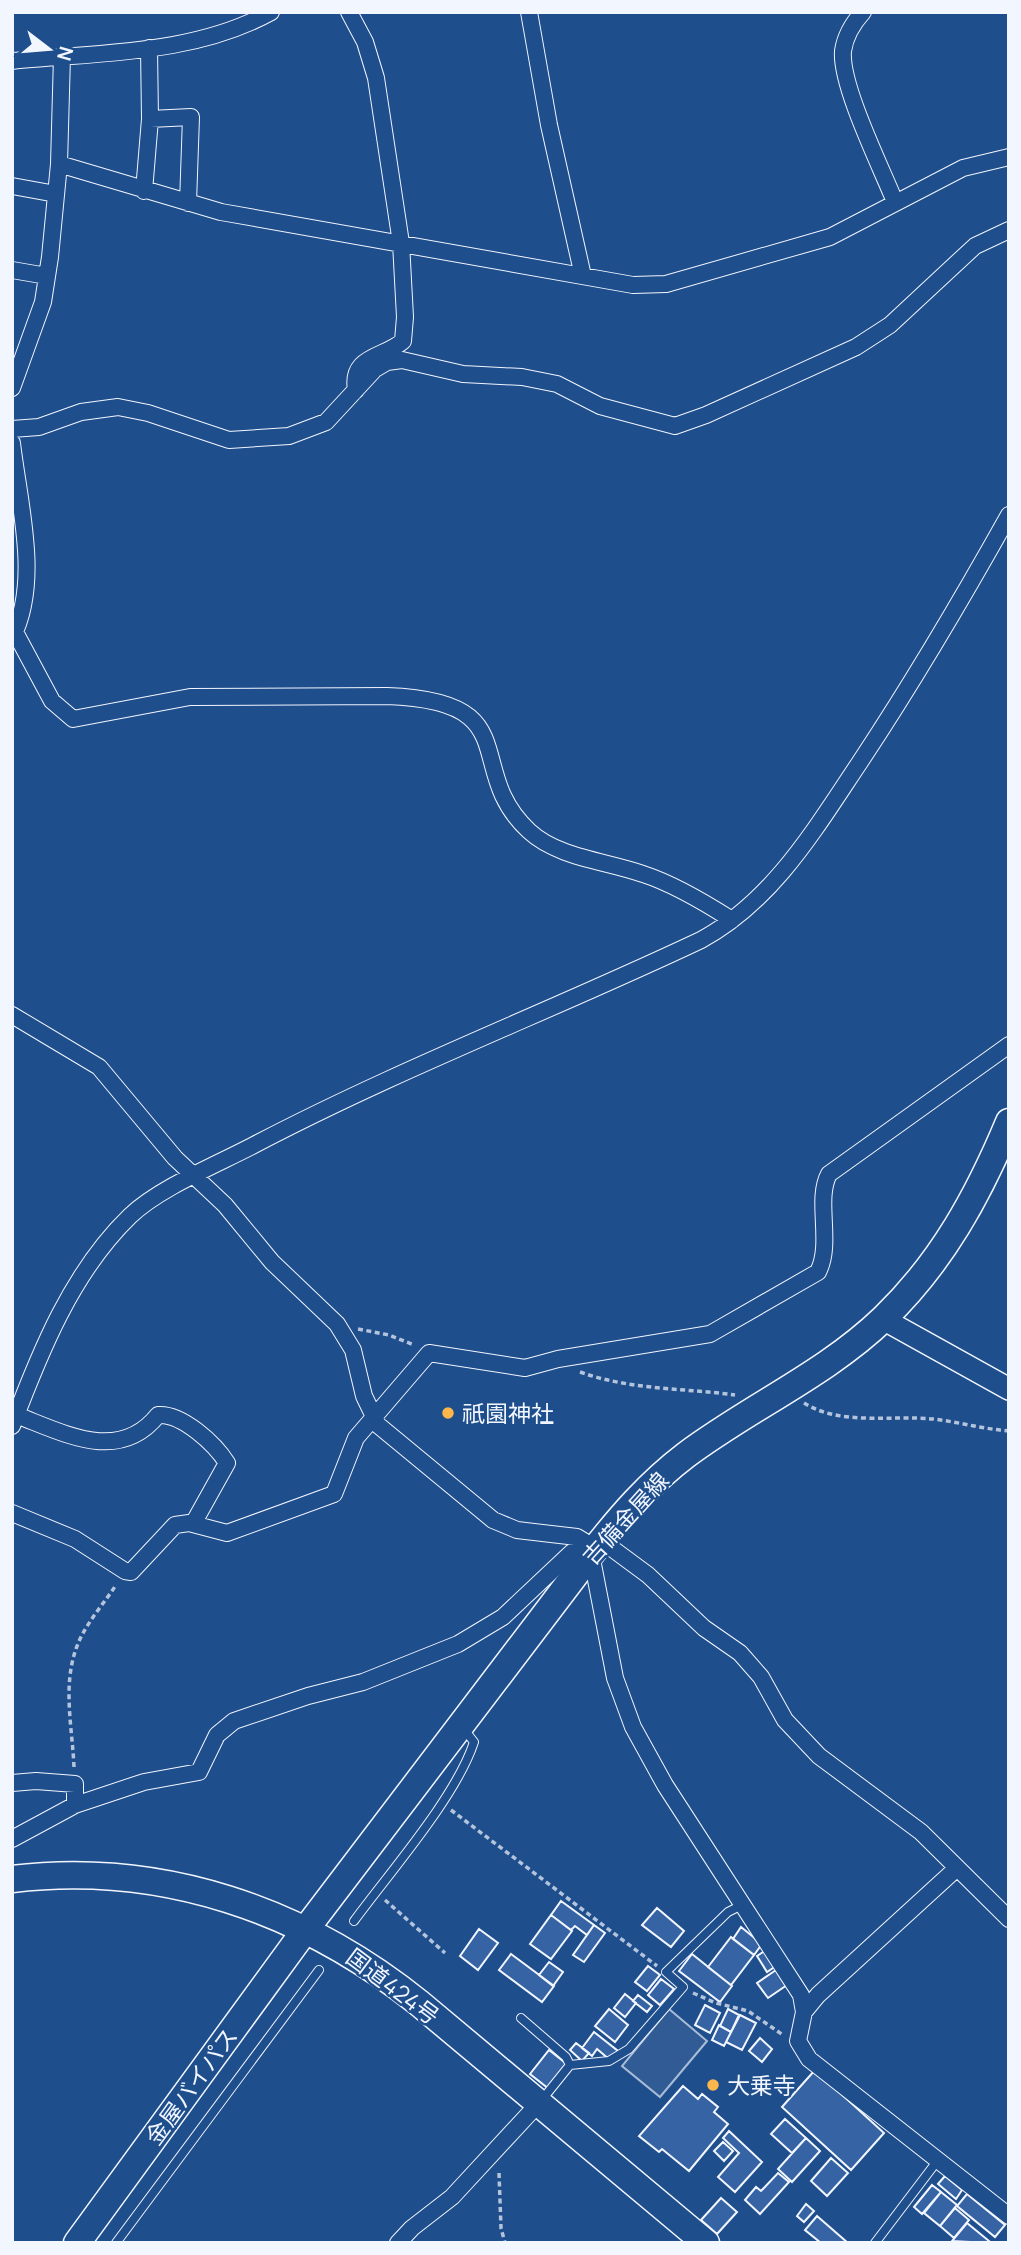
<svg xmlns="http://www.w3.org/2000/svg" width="1021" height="2255" font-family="Manrope,'Noto Sans JP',sans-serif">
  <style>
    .built { fill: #305b95; stroke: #a8bbd7; stroke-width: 2 }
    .building { fill: #3563a3; stroke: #f2f6ff; stroke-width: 2 }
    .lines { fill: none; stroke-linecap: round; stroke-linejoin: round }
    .service-casing { stroke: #f2f6ff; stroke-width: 10 }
    .minor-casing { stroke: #f2f6ff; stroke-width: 18 }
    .tertiary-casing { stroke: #f2f6ff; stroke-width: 24 }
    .primary-casing { stroke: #f2f6ff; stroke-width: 29 }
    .trunk-casing { stroke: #f2f6ff; stroke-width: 29 }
    .path { stroke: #b3c4dc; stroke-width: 3.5; stroke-dasharray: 5 3.5; stroke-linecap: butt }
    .service { stroke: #1f4e8c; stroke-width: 8 }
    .minor { stroke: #1f4e8c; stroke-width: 16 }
    .tertiary { stroke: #1f4e8c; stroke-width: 21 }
    .primary { stroke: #1f4e8c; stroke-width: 26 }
    .trunk { stroke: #1f4e8c; stroke-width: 26 }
    .poi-dot { fill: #ffb74d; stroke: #1f4e8c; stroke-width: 2.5 }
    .labels { text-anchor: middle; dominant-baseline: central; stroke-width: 5; stroke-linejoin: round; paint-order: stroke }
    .poi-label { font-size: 23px; fill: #f2f6ff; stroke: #1f4e8c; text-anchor: start }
    .street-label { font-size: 23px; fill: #f2f6ff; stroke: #1f4e8c }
  </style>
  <rect width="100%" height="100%" fill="#1f4e8c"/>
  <path class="built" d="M 669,2009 L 707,2041 L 660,2097 L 622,2066 Z"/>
  <path class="building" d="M 561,1901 L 594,1925 L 587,1935 L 575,1926 L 571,1930 L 551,1915 Z
    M 657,1908 L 684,1931 L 671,1947 L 642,1925 Z
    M 551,1915 L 572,1931 L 551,1959 L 530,1944 Z
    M 594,1925 L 605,1933 L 584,1962 L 573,1955 Z
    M 741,1927 L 762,1944 L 754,1955 L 733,1939 Z
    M 479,1929 L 498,1943 L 478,1970 L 460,1956 Z
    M 731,1937 L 754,1955 L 731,1985 L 708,1967 Z
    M 766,1950 L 776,1966 L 767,1972 L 757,1956 Z
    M 511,1954 L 554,1986 L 542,2002 L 499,1970 Z
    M 692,1954 L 732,1986 L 720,2002 L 679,1971 Z
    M 549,1962 L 563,1972 L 553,1986 L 539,1975 Z
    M 648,1966 L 660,1975 L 647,1991 L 635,1982 Z
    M 776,1970 L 787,1985 L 768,1998 L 757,1983 Z
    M 661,1979 L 674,1989 L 660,2005 L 648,1995 Z
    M 625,1994 L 636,2003 L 625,2017 L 614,2008 Z
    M 638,1995 L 652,2006 L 647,2012 L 633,2001 Z
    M 705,2005 L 720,2013 L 710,2033 L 695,2025 Z
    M 609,2009 L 628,2025 L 615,2042 L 595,2026 Z
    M 728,2009 L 739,2015 L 731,2032 L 720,2026 Z
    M 740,2015 L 756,2023 L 742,2050 L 726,2042 Z
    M 719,2025 L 731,2032 L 724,2046 L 712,2040 Z
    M 594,2032 L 618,2051 L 610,2060 L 597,2049 L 592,2056 L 582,2048 Z
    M 760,2038 L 772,2049 L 762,2062 L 749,2051 Z
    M 576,2043 L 589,2053 L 582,2061 L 570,2050 Z
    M 549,2050 L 568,2065 L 549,2089 L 530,2074 Z
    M 815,2070 L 884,2133 L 851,2170 L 782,2107 Z
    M 683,2086 L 698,2099 L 702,2094 L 718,2107 L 714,2112 L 728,2124 L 689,2171 L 662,2149 L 659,2152 L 639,2136 Z
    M 785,2119 L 806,2138 L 792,2153 L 771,2134 Z
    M 729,2131 L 762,2162 L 735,2192 L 718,2177 L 739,2153 L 723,2138 Z
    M 806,2138 L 820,2151 L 792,2182 L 778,2169 Z
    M 723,2142 L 733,2151 L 724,2161 L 714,2151 Z
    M 831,2158 L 848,2173 L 827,2196 L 811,2181 Z
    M 778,2173 L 789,2182 L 760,2214 L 745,2200 L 756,2187 L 761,2191 Z
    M 945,2176 L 962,2190 L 956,2199 L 938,2184 Z
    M 932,2185 L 941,2192 L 922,2214 L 914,2207 Z
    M 941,2192 L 957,2205 L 940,2226 L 924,2213 Z
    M 967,2194 L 1005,2225 L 995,2237 L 957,2206 Z
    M 721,2198 L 737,2212 L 717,2234 L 701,2220 Z
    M 806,2204 L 814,2211 L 804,2222 L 797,2216 Z
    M 955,2208 L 969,2220 L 954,2238 L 940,2226 Z
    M 817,2216 L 848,2243 L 821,2243 L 805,2230 Z
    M 967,2223 L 989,2241 L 988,2243 L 952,2241 Z"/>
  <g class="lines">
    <defs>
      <path id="service" d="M 354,1921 C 390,1872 456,1797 474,1742 L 463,1728
        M 521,2018 L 566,2057 L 570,2065
        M 541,2101 L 570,2065 L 609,2061 L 629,2049 L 683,1987 L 666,1972 L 728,1912 L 744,1904
        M 116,2243 L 319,1970
        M 875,2243 L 938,2160"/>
      <path id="minor" d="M 349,12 L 365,42 L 376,78 L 401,243 L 405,317 L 403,341 C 384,358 350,355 356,390
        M 529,12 L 549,125 L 583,276
        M 863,12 C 853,23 845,37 843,51 C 840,85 881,167 895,202
        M 12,61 C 99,52 193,55 271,12
        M 150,119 L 191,117 L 188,203
        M 59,164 L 221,212 L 633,285 L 666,284 L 830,237 L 963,168 L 1009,157
        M 12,186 L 56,194
        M 144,191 L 150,119 L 149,48
        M 12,270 L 47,276
        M 12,388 L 43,302 L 50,257 L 59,164 L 62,56
        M 12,429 L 39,427 L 81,412 L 118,407 L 148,413 L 229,440 L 289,436 L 326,422 L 375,369 L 387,362 L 402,360 L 463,374 L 522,377 L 557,384 L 600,406 L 675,426 L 706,415 L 856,347 L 890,325 L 975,246 L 1009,230
        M 12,443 C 19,504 41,581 12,638
        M 15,632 L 52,701 L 73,719 L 190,697 L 387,696 C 529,701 462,769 529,831 C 558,858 607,861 643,874 C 674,884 704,902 732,920
        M 12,1015 L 99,1067 L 175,1158 L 225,1205 L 272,1262 L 337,1324 L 353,1350 L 364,1396 L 378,1425 L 493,1520 L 517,1530 L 577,1537 L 595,1548
        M 16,1415 C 64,1433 119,1464 158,1415 C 182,1413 215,1444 227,1463 L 193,1524
        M 12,1426 C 40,1352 72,1272 130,1216 C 159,1188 218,1164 254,1145 C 399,1069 553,1010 701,940 C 773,901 815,829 860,762 C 913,682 962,599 1009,515
        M 12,1513 L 75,1539 L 125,1571 L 131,1572 L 175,1525 L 189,1523 L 227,1533 L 334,1494 L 356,1438 L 429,1353 L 525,1368 L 558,1359 L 710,1334 L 818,1272 C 833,1243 815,1200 829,1174 L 1009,1045
        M 602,1541 L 648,1575 L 704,1628 L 740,1653 L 761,1677 L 785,1720 L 819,1756 L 921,1832 L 1009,1919
        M 591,1554 L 615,1678 L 633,1727 L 665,1785 L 801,1995 L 804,2012
        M 12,1783 L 36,1781 L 75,1784 L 75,1805
        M 12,1839 L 75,1805 L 144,1782 L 199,1772 L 217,1735 L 234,1721 L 308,1696 L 363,1682 L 458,1644 L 503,1617 L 572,1552 L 590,1544
        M 957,1868 L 818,1995 L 804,2012 L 798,2041 L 809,2059 L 1009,2216
        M 398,2243 L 412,2228 L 452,2197 L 539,2103"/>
      <path id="tertiary" d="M 883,1319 L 1009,1389"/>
      <path id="primary" d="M 306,1929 L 591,1554 C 619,1518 649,1483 686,1455 C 750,1407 826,1374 884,1318 C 942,1262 978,1196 1009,1122"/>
      <path id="trunk" d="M 12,1879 C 162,1861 303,1910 419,2003 L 706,2243
        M 77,2243 L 306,1929"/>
    </defs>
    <use href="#service" class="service-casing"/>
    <use href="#minor" class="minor-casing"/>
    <use href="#tertiary" class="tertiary-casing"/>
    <use href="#primary" class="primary-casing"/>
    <use href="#trunk" class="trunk-casing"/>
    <path class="path" d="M 358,1329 L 389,1335 L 414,1345
      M 580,1372 C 630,1390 683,1388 735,1395
      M 804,1403 C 840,1426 893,1415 933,1419 C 959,1422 983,1429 1009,1431
      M 74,1767 C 72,1723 61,1680 80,1639 C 89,1620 105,1602 116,1585
      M 451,1810 L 657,1966
      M 385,1900 L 445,1953
      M 693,1993 L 716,2003 L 748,2011 L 783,2035
      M 499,2173 L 501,2228 L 505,2243"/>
    <use href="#service" class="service"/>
    <use href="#minor" class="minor"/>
    <use href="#tertiary" class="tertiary"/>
    <use href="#primary" class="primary"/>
    <use href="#trunk" class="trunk"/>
  </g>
  <g class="poi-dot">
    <circle cx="448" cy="1413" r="7"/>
    <circle cx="713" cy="2085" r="7"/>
  </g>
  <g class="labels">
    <g class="poi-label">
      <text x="462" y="1413">祇園神社</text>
      <text x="727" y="2085">大乗寺</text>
    </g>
    <g class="street-label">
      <text transform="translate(625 1518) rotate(-48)">吉備金屋線</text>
      <text transform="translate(393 1986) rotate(37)">国道424号</text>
      <text transform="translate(191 2086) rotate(-54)">金屋バイパス</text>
    </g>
  </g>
  <rect width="1021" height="2255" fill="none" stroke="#f2f6ff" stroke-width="28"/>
  <g transform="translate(49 49) rotate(106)" stroke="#1f4e8c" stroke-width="5" paint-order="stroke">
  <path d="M0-5L12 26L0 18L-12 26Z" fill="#f2f6ff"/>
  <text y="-10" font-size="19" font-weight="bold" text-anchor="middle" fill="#f2f6ff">N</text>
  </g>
</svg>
